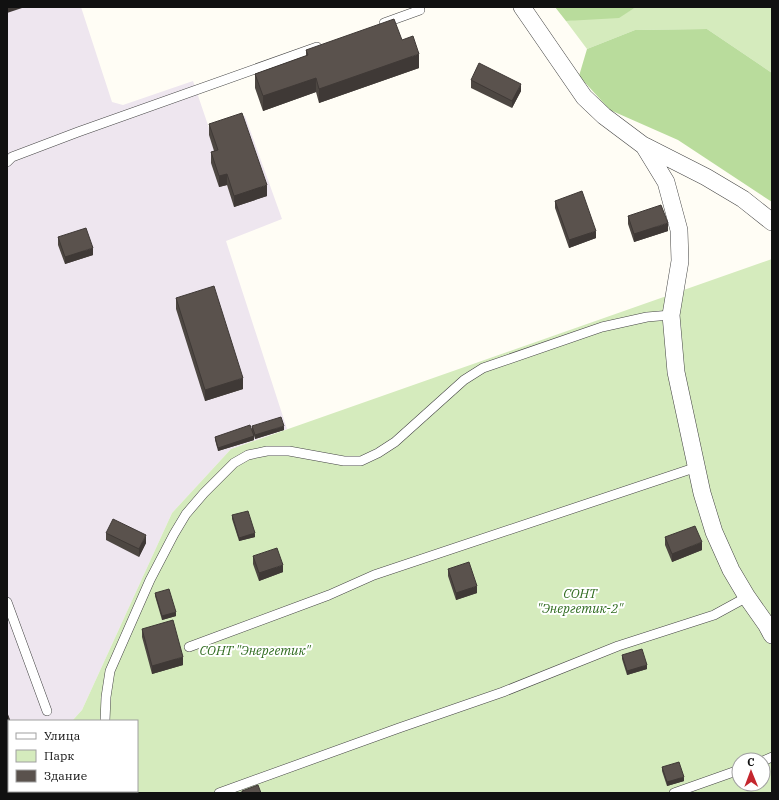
<svg xmlns="http://www.w3.org/2000/svg" width="779" height="800" font-family="'IBM Plex Serif',serif">
  <style>
    .industrial { fill: #eee6ef }
    .green { fill: #d5ebbd; fill-rule: evenodd }
    .forest { fill: #b9dc9c }
    .lines { fill: none; stroke-linecap: round; stroke-linejoin: round }
    .lane-casing { stroke: #444; stroke-width: 10 }
    .street-casing { stroke: #444; stroke-width: 18 }
    .lane { stroke: #fff; stroke-width: 9 }
    .street { stroke: #fff; stroke-width: 17 }
    .wall { fill: #4d4742 }
    .shaded-wall { fill: #3f3936 }
    .building { fill: #5a524d; stroke: #3f3936 }
    .labels { text-anchor: middle; dominant-baseline: central; stroke-width: 4; stroke-linejoin: round; paint-order: stroke }
    .park-label { font-size: 13px; font-style: italic; fill: #2f6b1f; stroke: #fff }
  </style>
  <rect width="100%" height="100%" fill="#fffdf5"/>
  <path class="industrial" d="M 7,7 L 81,7 L 112,102 L 123,105 L 193,81 L 209,128 L 245,116 L 282,219 L 226,241 L 287,429 L 231,449 L 172,513 L 82,710 L 72,721 L 9,721 L 9,778 L 7,779 Z"/>
  <path class="green" d="M 636,7 L 772,7 L 772,73 L 707,29 L 635,30 L 587,49 L 566,21 L 624,14 Z
    M 772,259 L 772,793 L 7,793 L 7,779 L 9,778 L 9,791 L 137,791 L 137,721 L 72,721 L 82,710 L 172,513 L 231,449 ZM 739,760 L 763,760 L 763,784 L 739,784 Z"/>
  <path class="forest" d="M 555,7 L 636,7 L 619,18 L 566,21 Z
    M 707,29 L 772,73 L 772,202 L 678,140 L 610,110 L 579,76 L 587,49 L 635,30 Z"/>
  <g class="lines">
    <defs>
      <path id="lane" d="M 384,23 L 420,10
        M 7,162 L 12,157 L 78,132 L 317,47
        M 7,602 L 47,711
        M 189,647 L 329,595 L 374,575 L 697,467
        M 105,721 L 106,697 L 110,671 L 150,580 L 174,534 L 186,514 L 204,493 L 234,463 L 248,455 L 267,451 L 289,451 L 344,461 L 361,461 L 378,453 L 395,442 L 464,380 L 483,368 L 602,327 L 647,317 L 671,315
        M 763,761 L 772,757
        M 130,791 L 132,793
        M 31,793 L 33,791
        M 219,793 L 399,728 L 503,692 L 618,646 L 714,615 L 747,597
        M 674,793 L 739,770"/>
      <path id="street" d="M 522,7 L 584,97 L 604,116 L 644,146 L 666,182 L 679,230 L 680,261 L 671,315 L 676,372 L 702,493 L 714,532 L 731,570 L 747,597 L 766,624 L 772,635
        M 645,146 L 706,177 L 743,199 L 772,222"/>
    </defs>
    <use href="#lane" class="lane-casing"/>
    <use href="#street" class="street-casing"/>
    <use href="#lane" class="lane"/>
    <use href="#street" class="street"/>
  </g>
  <path class="wall" d="M 402,40 L 419,68 L 319,103 L 316,92 L 263,111 L 255,88 L 255,74 L 306,56 L 306,50 Z
    M 471,80 L 521,91 L 512,108 L 471,88 Z
    M 209,124 L 267,196 L 234,207 L 227,185 L 219,187 L 211,163 L 211,152 L 214,151 L 209,135 Z
    M 555,201 L 596,238 L 569,248 L 555,208 Z
    M 628,216 L 668,231 L 634,242 L 628,224 Z
    M 58,237 L 93,255 L 65,264 L 58,245 Z
    M 176,298 L 243,389 L 205,401 L 176,309 Z
    M 252,426 L 284,430 L 255,439 L 254,436 L 254,440 L 218,451 L 215,440 L 215,437 L 252,430 Z
    M 232,515 L 255,537 L 239,541 L 232,519 Z
    M 106,533 L 146,543 L 139,557 L 106,540 Z
    M 665,537 L 702,550 L 672,562 L 665,545 Z
    M 253,556 L 283,572 L 259,581 L 253,564 Z
    M 448,569 L 477,593 L 456,600 L 448,576 Z
    M 155,593 L 176,616 L 162,620 L 155,596 Z
    M 142,629 L 183,665 L 152,674 L 142,637 Z
    M 622,655 L 647,669 L 627,675 L 622,659 Z
    M 662,767 L 684,781 L 667,786 L 662,771 Z"/>
  <path class="shaded-wall" d="M 7,7 L 25,7 L 7,13 Z
    M 419,54 L 419,68 L 319,103 L 319,89 Z
    M 316,78 L 316,92 L 263,111 L 263,96 Z
    M 521,84 L 521,91 L 512,108 L 512,101 Z
    M 227,174 L 227,185 L 219,187 L 219,176 Z
    M 267,185 L 267,196 L 234,207 L 234,196 Z
    M 668,223 L 668,231 L 634,242 L 634,234 Z
    M 596,231 L 596,238 L 569,248 L 569,240 Z
    M 93,248 L 93,255 L 65,264 L 65,257 Z
    M 243,378 L 243,389 L 205,401 L 205,390 Z
    M 284,426 L 284,430 L 255,439 L 255,435 Z
    M 254,436 L 254,440 L 218,451 L 218,448 Z
    M 255,533 L 255,537 L 239,541 L 239,538 Z
    M 146,535 L 146,543 L 139,557 L 139,549 Z
    M 702,542 L 702,550 L 672,562 L 672,554 Z
    M 283,565 L 283,572 L 259,581 L 259,573 Z
    M 477,586 L 477,593 L 456,600 L 456,593 Z
    M 176,612 L 176,616 L 162,620 L 162,616 Z
    M 183,657 L 183,665 L 152,674 L 152,666 Z
    M 647,665 L 647,669 L 627,675 L 627,671 Z
    M 7,740 L 9,740 L 9,754 L 7,755 Z
    M 684,777 L 684,781 L 667,786 L 667,782 Z"/>
  <path class="building" d="M 394,19 L 402,40 L 413,36 L 419,54 L 319,89 L 316,78 L 263,96 L 255,74 L 308,55 L 306,50 Z
    M 479,63 L 521,84 L 512,101 L 471,80 Z
    M 242,113 L 267,185 L 234,196 L 227,174 L 219,176 L 211,152 L 218,150 L 209,124 Z
    M 582,191 L 596,231 L 569,240 L 555,201 Z
    M 661,205 L 668,223 L 634,234 L 628,216 Z
    M 86,228 L 93,248 L 65,257 L 58,237 Z
    M 214,286 L 243,378 L 205,390 L 176,298 Z
    M 281,417 L 284,426 L 255,435 L 252,426 Z
    M 250,425 L 254,436 L 218,448 L 215,437 Z
    M 248,511 L 255,533 L 239,538 L 232,515 Z
    M 113,519 L 146,535 L 139,549 L 106,533 Z
    M 695,526 L 702,542 L 672,554 L 665,537 Z
    M 277,548 L 283,565 L 259,573 L 253,556 Z
    M 469,562 L 477,586 L 456,593 L 448,569 Z
    M 169,589 L 176,612 L 162,616 L 155,593 Z
    M 173,620 L 183,657 L 152,666 L 142,629 Z
    M 642,649 L 647,665 L 627,671 L 622,655 Z
    M 7,713 L 10,721 L 9,721 L 9,740 L 7,740 Z
    M 679,762 L 684,777 L 667,782 L 662,767 Z
    M 258,785 L 261,793 L 242,793 L 242,791 Z"/>
  <g class="labels">
    <g class="park-label">
      <text x="580" y="593">СОНТ<tspan x="580" dy="15">"Энергетик-2"</tspan></text>
      <text x="255" y="650">СОНТ "Энергетик"</text>
    </g>
  </g>
  <rect width="779" height="800" fill="none" stroke="#111111" stroke-width="16"/>
  <rect x="8" y="720" width="130" height="72" fill="#ffffff" stroke="#a0a0a0"/>
  <rect x="16" y="733" width="20" height="6" fill="#ffffff" stroke="#a0a0a0"/>
  <text x="44" y="740" font-size="12" fill="#111111">Улица</text>
  <rect x="16" y="750" width="20" height="12" fill="#d5ebbd" stroke="#a0a0a0"/>
  <text x="44" y="760" font-size="12" fill="#111111">Парк</text>
  <rect x="16" y="770" width="20" height="12" fill="#5a524d" stroke="#a0a0a0"/>
  <text x="44" y="780" font-size="12" fill="#111111">Здание</text>
  <g transform="translate(751 772) rotate(359)"><circle r="19" fill="#ffffff" stroke="#a0a0a0"/>
  <path d="M0-3L7 15L0 10L-7 15Z" fill="#c4262e"/>
  <text y="-6" font-size="11" font-weight="bold" text-anchor="middle" fill="#111111">С</text>
  </g>
</svg>
